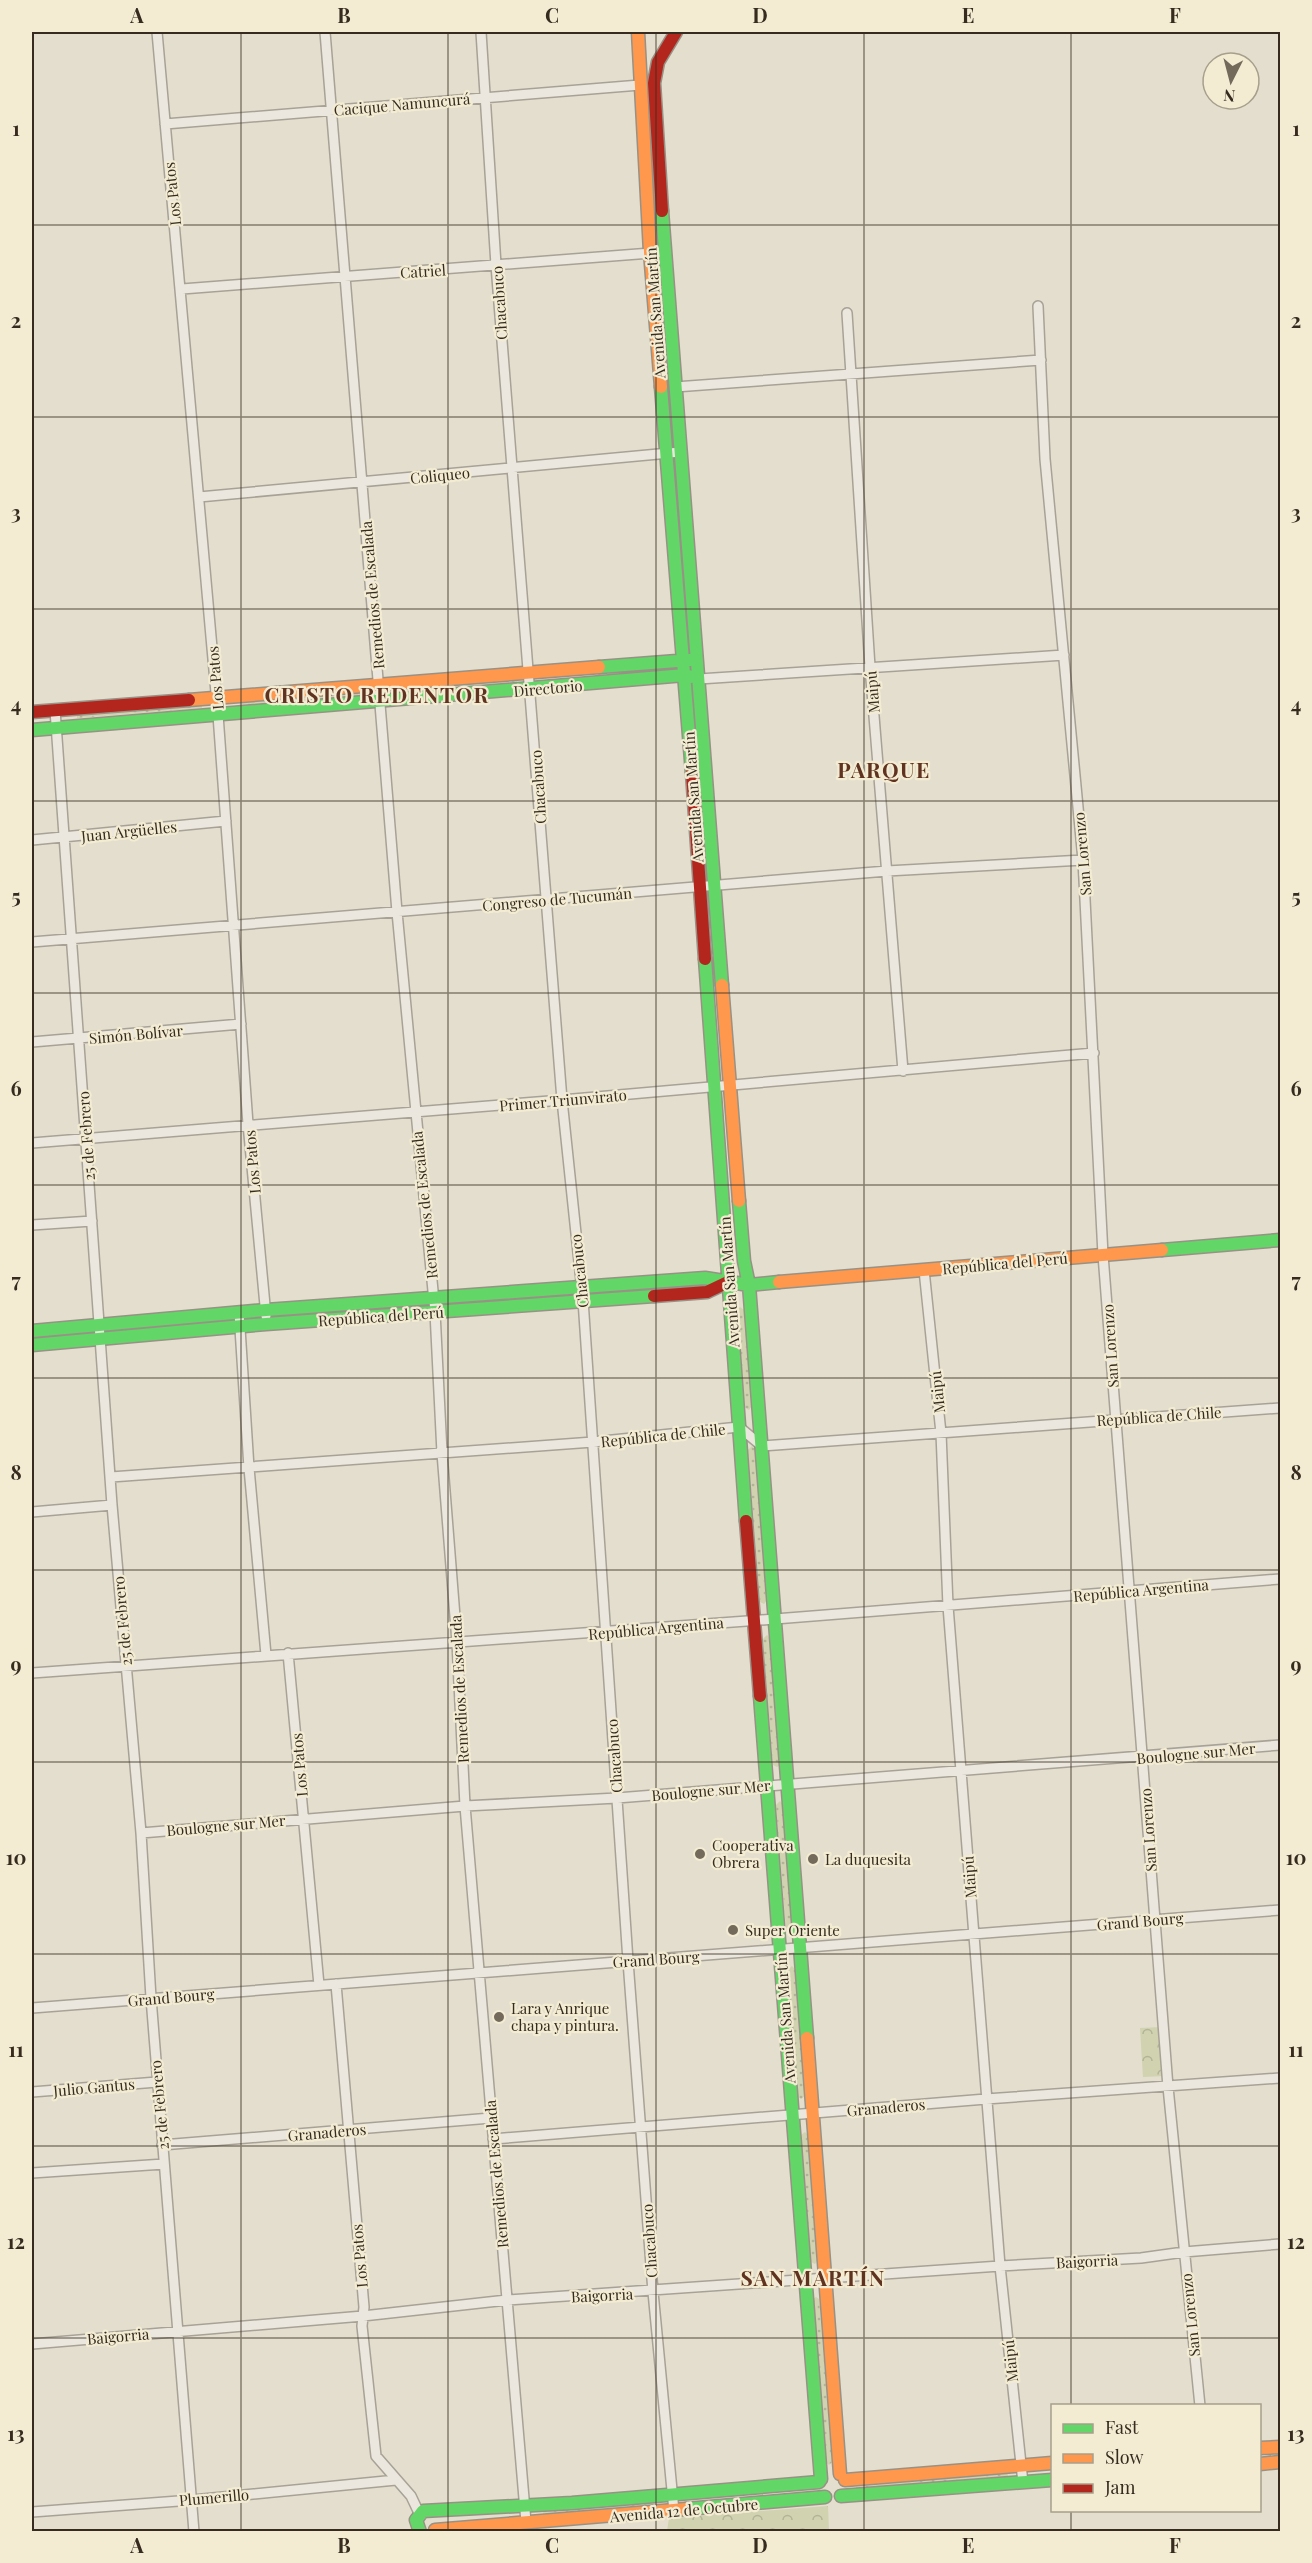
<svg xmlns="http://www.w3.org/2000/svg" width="1312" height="2563" font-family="'Playfair Display',serif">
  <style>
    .grass { fill: url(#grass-dots) }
    .park { fill: url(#park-crowns) }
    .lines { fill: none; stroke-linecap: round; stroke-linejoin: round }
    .street-casing { stroke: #a8a296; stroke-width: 12 }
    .fast-casing { stroke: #989286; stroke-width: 15 }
    .slow-casing { stroke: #989286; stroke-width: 15 }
    .jam-casing { stroke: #989286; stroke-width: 15 }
    .street { stroke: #ebe7de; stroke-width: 9 }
    .fast { stroke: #63d668; stroke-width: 12 }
    .slow { stroke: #ff974d; stroke-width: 12 }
    .jam { stroke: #b3261e; stroke-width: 12 }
    .grid { fill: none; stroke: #362b1e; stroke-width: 1.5; stroke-opacity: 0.55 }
    .poi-dot { fill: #736a5b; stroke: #f3ecd3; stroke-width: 2 }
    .labels { text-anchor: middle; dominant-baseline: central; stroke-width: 4.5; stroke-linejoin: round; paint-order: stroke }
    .street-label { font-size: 15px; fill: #362b1e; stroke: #f3ecd3 }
    .poi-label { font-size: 15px; fill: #362b1e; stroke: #f3ecd3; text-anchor: start }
    .district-label { font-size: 21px; font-weight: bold; letter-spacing: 1.5px; fill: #603220; stroke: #f3ecd3 }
    .neatline { fill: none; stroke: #362b1e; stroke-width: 2 }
    .grid-label { font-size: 20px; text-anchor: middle; font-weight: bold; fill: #362b1e }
  </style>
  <defs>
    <pattern id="grass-dots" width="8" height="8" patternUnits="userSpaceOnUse" patternTransform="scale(1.5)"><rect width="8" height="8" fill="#d0d2b0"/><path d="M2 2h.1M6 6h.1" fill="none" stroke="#b3b497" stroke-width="1.8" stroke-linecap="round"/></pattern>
    <pattern id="park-crowns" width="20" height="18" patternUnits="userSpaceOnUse" patternTransform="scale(1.5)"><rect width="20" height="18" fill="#d0d2b0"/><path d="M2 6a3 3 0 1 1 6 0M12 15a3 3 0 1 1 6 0" fill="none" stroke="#b3b497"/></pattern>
  </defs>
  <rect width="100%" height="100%" fill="#e3decd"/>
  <path class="grass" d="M 517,680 L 517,684 L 400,693 L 400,689 Z
    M 365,692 L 365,696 L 240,706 L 239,701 Z
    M 202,704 L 202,708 L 77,718 L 77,714 Z
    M 740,1307 L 744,1310 L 752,1406 L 749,1410 L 744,1407 L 737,1311 Z
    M 752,1446 L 755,1449 L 766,1601 L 764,1604 L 760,1602 L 748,1450 Z
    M 767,1635 L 770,1638 L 780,1765 L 777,1767 L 773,1765 L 763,1639 Z
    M 780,1801 L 783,1804 L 793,1930 L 790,1933 L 786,1930 L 776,1805 Z
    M 792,1966 L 795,1969 L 805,2096 L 801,2099 L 798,2097 L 788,1970 Z
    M 805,2132 L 808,2135 L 817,2261 L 815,2264 L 811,2262 L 800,2136 Z
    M 816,2297 L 819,2299 L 832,2462 L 829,2465 L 826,2462 L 813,2299 Z
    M 1006,2472 L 1008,2475 L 1007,2478 L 857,2489 L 856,2487 Z
    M 655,2503 L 657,2507 L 544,2516 L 543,2513 L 546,2510 Z"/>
  <path class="park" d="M 1163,2027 L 1165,2076 L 1143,2077 L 1140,2028 Z
    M 828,2506 L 829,2531 L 667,2531 L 669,2518 Z"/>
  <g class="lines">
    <defs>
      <path id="street" d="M 157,32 L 218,715 L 248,1124 L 266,1316
        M 325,32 L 397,912 L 435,1312 L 442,1453 L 457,1642 L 465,1806 L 526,2522
        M 481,32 L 496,265 L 562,1100 L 583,1300 L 628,1961 L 653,2292 L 674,2511
        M 165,124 L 640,85
        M 182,289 L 664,252
        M 1038,306 L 1045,459 L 1083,860 L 1103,1255 L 1168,2087 L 1200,2406
        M 847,313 L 870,667 L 903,1071
        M 675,387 L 1041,360
        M 199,497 L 680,452
        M 699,679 L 1064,655
        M 55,710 L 112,1505 L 141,1833 L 151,1998 L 194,2532
        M 32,840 L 226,821
        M 32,942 L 887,871 L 1083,860
        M 32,1042 L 241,1024
        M 32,1143 L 562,1100 L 1094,1053
        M 32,1225 L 92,1221
        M 924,1270 L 941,1433 L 948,1606 L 1000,2266 L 1023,2483
        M 239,1313 L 249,1468 L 266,1655
        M 111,1477 L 593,1442 L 739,1427 L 762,1446 L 1280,1408
        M 32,1512 L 112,1505
        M 288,1653 L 319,1985
        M 32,1673 L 775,1619 L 1280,1579
        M 141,1833 L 465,1806 L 617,1798 L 1280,1745
        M 336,1984 L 364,2307 L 362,2326 L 376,2456 L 411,2496 L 419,2513
        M 32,2008 L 1280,1910
        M 32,2092 L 157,2082
        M 493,2139 L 986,2099 L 1280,2078
        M 162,2145 L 491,2118
        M 32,2173 L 164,2164
        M 32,2344 L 363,2316 L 507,2300 L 1000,2266 L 1141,2258 L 1184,2252 L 1280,2244
        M 32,2512 L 192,2500 L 396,2480"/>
      <path id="fast" d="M 662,211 L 722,985
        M 661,387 L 692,773
        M 599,667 L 690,660
        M 32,730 L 685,675 L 691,677
        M 705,959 L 746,1521
        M 739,1201 L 744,1261 L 749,1285 L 807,2038
        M 1162,1250 L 1280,1240
        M 32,1331 L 266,1310 L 705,1278 L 749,1285 L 779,1282
        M 32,1345 L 266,1324 L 654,1296
        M 760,1696 L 821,2479
        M 841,2496 L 1052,2480
        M 686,2509 L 825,2497
        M 420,2532 L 416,2520 L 423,2511 L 572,2503 L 819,2482"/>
      <path id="slow" d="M 638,32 L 650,252 L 661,387
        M 189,700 L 599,667
        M 722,985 L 739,1201
        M 779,1282 L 1162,1250
        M 807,2038 L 840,2474
        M 1260,2448 L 1280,2447
        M 1260,2464 L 1280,2462
        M 845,2480 L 1052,2463
        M 435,2530 L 686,2509"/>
      <path id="jam" d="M 662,211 L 654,83 L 658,62 L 676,32
        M 32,712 L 189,700
        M 692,773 L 705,959
        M 654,1296 L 707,1292 L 728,1282
        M 746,1521 L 760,1696"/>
    </defs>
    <use href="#street" class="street-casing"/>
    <use href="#fast" class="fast-casing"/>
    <use href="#slow" class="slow-casing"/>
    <use href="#jam" class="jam-casing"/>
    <use href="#street" class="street"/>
    <use href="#fast" class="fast"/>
    <use href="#slow" class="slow"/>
    <use href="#jam" class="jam"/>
  </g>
  <path class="grid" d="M 241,32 L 241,2532M 448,32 L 448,2532M 656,32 L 656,2532M 864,32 L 864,2532M 1071,32 L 1071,2406M 32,225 L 1280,225M 32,417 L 1280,417M 32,609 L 1280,609M 32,801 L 1280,801M 32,993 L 1280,993M 32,1185 L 1280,1185M 32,1378 L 1280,1378M 32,1570 L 1280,1570M 32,1762 L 1280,1762M 32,1954 L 1280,1954M 32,2146 L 1280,2146M 32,2338 L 1280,2338M 1071,2510 L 1071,2532"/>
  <g class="poi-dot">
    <circle cx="700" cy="1854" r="6"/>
    <circle cx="813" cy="1859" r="6"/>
    <circle cx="733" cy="1930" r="6"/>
    <circle cx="499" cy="2017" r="6"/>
  </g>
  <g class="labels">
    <g class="street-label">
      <text transform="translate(402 104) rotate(-5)">Cacique Namuncurá</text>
      <text transform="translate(172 194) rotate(-96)">Los Patos</text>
      <text transform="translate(423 271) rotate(-4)">Catriel</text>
      <text transform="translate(499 303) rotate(-94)">Chacabuco</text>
      <text transform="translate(655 313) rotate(-94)">Avenida San Martín</text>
      <text transform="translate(440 475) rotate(-6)">Coliqueo</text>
      <text transform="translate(372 595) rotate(-95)">Remedios de Escalada</text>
      <text transform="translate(215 678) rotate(-95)">Los Patos</text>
      <text transform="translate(548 688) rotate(-5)">Directorio</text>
      <text transform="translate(872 692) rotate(-95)">Maipú</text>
      <text transform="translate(538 787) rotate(-94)">Chacabuco</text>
      <text transform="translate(693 797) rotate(-94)">Avenida San Martín</text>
      <text transform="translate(129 831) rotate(-6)">Juan Argüelles</text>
      <text transform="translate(1082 854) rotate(-95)">San Lorenzo</text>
      <text transform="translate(557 899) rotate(-5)">Congreso de Tucumán</text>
      <text transform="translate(136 1034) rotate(-5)">Simón Bolívar</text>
      <text transform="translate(563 1100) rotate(-5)">Primer Triunvirato</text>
      <text transform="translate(86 1136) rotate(-94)">25 de Febrero</text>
      <text transform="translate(252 1162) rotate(-95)">Los Patos</text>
      <text transform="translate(424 1205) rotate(-96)">Remedios de Escalada</text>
      <text transform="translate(1005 1263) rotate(-5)">República del Perú</text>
      <text transform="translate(579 1271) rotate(-96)">Chacabuco</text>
      <text transform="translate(729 1282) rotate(-94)">Avenida San Martín</text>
      <text transform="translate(381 1316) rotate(-4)">República del Perú</text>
      <text transform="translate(1110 1346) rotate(-94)">San Lorenzo</text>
      <text transform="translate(937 1392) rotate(-96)">Maipú</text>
      <text transform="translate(1159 1416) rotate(-4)">República de Chile</text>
      <text transform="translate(663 1435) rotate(-6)">República de Chile</text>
      <text transform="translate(1141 1590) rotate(-5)">República Argentina</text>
      <text transform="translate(122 1621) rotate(-95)">25 de Febrero</text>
      <text transform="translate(656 1628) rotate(-5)">República Argentina</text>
      <text transform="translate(459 1689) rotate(-93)">Remedios de Escalada</text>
      <text transform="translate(1196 1753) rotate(-5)">Boulogne sur Mer</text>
      <text transform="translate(614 1756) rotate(-94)">Chacabuco</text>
      <text transform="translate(299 1765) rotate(-95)">Los Patos</text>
      <text transform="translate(711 1790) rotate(-5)">Boulogne sur Mer</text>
      <text transform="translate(226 1825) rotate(-5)">Boulogne sur Mer</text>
      <text transform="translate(1148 1830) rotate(-94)">San Lorenzo</text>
      <text transform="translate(969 1877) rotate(-94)">Maipú</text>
      <text transform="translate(1140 1921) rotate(-5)">Grand Bourg</text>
      <text transform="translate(656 1959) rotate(-4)">Grand Bourg</text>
      <text transform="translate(171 1997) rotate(-5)">Grand Bourg</text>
      <text transform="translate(785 2018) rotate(-94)">Avenida San Martín</text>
      <text transform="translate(94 2087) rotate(-5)">Julio Gantus</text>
      <text transform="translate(159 2105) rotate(-95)">25 de Febrero</text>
      <text transform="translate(886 2107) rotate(-5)">Granaderos</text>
      <text transform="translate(327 2132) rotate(-5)">Granaderos</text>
      <text transform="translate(496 2174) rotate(-95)">Remedios de Escalada</text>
      <text transform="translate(649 2241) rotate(-94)">Chacabuco</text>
      <text transform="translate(359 2256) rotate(-95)">Los Patos</text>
      <text transform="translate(1087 2261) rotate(-3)">Baigorria</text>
      <text transform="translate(602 2295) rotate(-3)">Baigorria</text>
      <text transform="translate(1190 2315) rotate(-96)">San Lorenzo</text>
      <text transform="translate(118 2336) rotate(-5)">Baigorria</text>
      <text transform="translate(1010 2361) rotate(-96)">Maipú</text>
      <text transform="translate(214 2497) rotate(-5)">Plumerillo</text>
      <text transform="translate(684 2510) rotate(-5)">Avenida 12 de Octubre</text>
    </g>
    <g class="poi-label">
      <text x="712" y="1845">Cooperativa<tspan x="712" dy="17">Obrera</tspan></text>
      <text x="825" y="1859">La duquesita</text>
      <text x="745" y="1930">Super Oriente</text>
      <text x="511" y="2008">Lara y Anrique<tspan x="511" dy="17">chapa y pintura.</tspan></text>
    </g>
    <g class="district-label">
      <text x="377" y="694">CRISTO REDENTOR</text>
      <text x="884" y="769">PARQUE</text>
      <text x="813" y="2277">SAN MARTÍN</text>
    </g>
  </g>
  <rect width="1312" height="2563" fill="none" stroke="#f3ecd3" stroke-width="66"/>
  <rect x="1051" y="2404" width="210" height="108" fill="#f3ecd3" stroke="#a79f8b" stroke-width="1.5"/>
  <rect x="1063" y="2424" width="30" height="9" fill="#63d668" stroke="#a79f8b" stroke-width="1.5"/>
  <text x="1105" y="2434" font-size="18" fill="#362b1e">Fast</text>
  <rect x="1063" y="2454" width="30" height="9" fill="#ff974d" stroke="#a79f8b" stroke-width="1.5"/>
  <text x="1105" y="2464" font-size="18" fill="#362b1e">Slow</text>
  <rect x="1063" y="2484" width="30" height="9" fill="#b3261e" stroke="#a79f8b" stroke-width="1.5"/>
  <text x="1105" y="2494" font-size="18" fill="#362b1e">Jam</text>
  <g transform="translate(1231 81) rotate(186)"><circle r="28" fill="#f3ecd3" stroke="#a79f8b" stroke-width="1.5"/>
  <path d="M0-4.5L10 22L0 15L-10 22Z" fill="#736a5b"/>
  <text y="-9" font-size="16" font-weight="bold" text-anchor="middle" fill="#362b1e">N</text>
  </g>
  <rect x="33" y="33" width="1246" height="2497" class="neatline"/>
  <g class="grid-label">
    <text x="137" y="23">A</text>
    <text x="344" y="23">B</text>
    <text x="552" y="23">C</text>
    <text x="760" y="23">D</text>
    <text x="968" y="23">E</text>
    <text x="1175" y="23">F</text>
    <text x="16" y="136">1</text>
    <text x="1296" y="136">1</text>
    <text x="16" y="328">2</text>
    <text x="1296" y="328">2</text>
    <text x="16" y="520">3</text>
    <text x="1296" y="520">3</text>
    <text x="16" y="712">4</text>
    <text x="1296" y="712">4</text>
    <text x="16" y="904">5</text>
    <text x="1296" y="904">5</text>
    <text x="16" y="1096">6</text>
    <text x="1296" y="1096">6</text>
    <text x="16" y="1288">7</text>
    <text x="1296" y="1288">7</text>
    <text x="16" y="1480">8</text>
    <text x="1296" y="1480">8</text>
    <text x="16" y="1672">9</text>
    <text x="1296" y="1672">9</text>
    <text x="16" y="1865">10</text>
    <text x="1296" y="1865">10</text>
    <text x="16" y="2057">11</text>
    <text x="1296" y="2057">11</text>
    <text x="16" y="2249">12</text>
    <text x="1296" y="2249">12</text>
    <text x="16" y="2441">13</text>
    <text x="1296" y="2441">13</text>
    <text x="137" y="2553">A</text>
    <text x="344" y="2553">B</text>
    <text x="552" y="2553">C</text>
    <text x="760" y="2553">D</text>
    <text x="968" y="2553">E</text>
    <text x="1175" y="2553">F</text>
  </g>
</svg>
